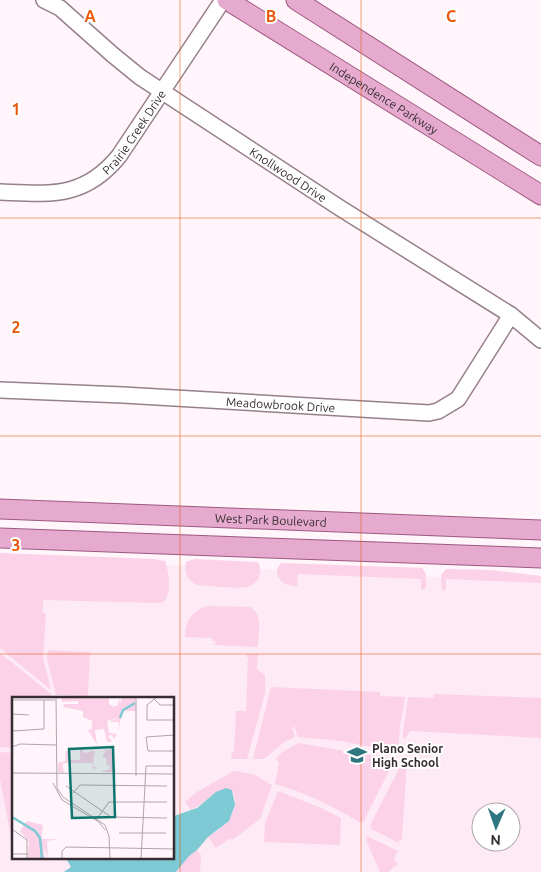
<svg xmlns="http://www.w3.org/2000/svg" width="541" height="872" font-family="Ubuntu,sans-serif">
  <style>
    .built { fill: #feeaf5; fill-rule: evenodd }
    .green { fill: #fbd2e8 }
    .water { fill: #7dc9d4 }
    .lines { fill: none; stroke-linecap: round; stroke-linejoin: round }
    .minor-casing { stroke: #96808c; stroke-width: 18 }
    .major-casing { stroke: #9d5981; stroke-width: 21 }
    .minor { stroke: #fff; stroke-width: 15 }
    .major { stroke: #e5aacd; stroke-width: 19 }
    .grid { fill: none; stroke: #e8590c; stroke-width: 1; stroke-opacity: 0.55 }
    .labels { text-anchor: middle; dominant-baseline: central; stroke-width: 4; stroke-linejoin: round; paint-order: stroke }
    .street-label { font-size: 12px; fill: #362d32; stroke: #fff }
    .poi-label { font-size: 12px; font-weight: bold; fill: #362d32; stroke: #fff; text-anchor: start }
    .inset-river { fill: none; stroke: #7dc9d4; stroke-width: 2.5 }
    .inset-road { fill: none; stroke: #afa5aa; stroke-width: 1 }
    .view { fill: #0f766e; fill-opacity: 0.15; stroke: #0f766e; stroke-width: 2.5 }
    .inset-edge { fill: none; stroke: #362d32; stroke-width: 2.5 }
    .grid-label { font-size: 16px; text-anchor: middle; font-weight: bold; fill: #e8590c; stroke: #fff; stroke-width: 4; stroke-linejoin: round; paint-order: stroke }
  </style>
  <rect width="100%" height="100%" fill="#fff5fa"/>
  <path class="built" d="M 0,557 L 541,582 L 541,872 L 0,872 ZM 14,698 L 174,698 L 174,858 L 14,858 ZM 481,812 L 511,812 L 511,842 L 481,842 Z"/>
  <path class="green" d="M 0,553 L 154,559 L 165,561 C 169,573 172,591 164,602 L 157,603 L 43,600 L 43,612 L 46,615 L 43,658 L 51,690 L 0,648 Z
    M 195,559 L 258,562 C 263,572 259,585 246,587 C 233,589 210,586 197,585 C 187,579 184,574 186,562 Z
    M 281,563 L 422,568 L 426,574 L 426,588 L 423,590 L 421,589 L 421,579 L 298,574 L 297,586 C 288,586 282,584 277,575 L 277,569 Z
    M 446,569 L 491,570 L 541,576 L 541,583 L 446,579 L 446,589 L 442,591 L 441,575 Z
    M 207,606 L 250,607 C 264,615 258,633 258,647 L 215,645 L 215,641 L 212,641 L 212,638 L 185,637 C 186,621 191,611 207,606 Z
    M 48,650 L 90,652 L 88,696 L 56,695 L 47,659 Z
    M 0,653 L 51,694 L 53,698 L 14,698 L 14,748 L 0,747 Z
    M 247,654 L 258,654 L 257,669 L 265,675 L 265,693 L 247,759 L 231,759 L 232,752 L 234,752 L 236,711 L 246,711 L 248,657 L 246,657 Z
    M 271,687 L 380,692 L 380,696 L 405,697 L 400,727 L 398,752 L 341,741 L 298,737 L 294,726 L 292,728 L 295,737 L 284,742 L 264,759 L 253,759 Z
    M 434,694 L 541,698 L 541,738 L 410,731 L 405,739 L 403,738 C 403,724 407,711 408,697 L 434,698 Z
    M 298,743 L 395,759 L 364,821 L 361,823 L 359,822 C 331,805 306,793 275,784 L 279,763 L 276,759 L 281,753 Z
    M 0,752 L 14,753 L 14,853 L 0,779 Z
    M 407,759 L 402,840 L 399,840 L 399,843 L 371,829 L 370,825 L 402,763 L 404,763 Z
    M 234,771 L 253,774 L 272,785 L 260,819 L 232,840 L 231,838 L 216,848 L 208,837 C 225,827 238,814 234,793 C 230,792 225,790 221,790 C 217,790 199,807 191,810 L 185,802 L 197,792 Z
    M 278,791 L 319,807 L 341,818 L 340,845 L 264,842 L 265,823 Z
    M 367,836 L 398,851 L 396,853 L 394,859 L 398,864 L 388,872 L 380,872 L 366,840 Z
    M 197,850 L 201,855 L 200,872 L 176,872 L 189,856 Z"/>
  <path class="water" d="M 226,788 L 232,790 L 235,805 L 229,821 L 208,837 L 197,850 L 189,856 L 176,872 L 64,872 L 71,867 L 66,858 L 174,858 L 174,816 L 197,808 L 216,792 Z"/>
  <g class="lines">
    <defs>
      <g id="minor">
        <path id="s1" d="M 44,0 L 60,8 L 113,55 L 140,77 L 340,208 L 511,315 L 541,340"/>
        <path id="s2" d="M 0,192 C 50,194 84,199 119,156 L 223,0"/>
        <path id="s3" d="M 0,390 L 123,395 L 429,413 L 438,411 L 458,399 L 511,315"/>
      </g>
      <g id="major">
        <path id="s4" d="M 227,0 L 541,195"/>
        <path d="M 296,0 L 541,156"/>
        <path id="s5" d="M 0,509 L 541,530"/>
        <path d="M 0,538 L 541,558"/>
      </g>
    </defs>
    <use href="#minor" class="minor-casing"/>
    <use href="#major" class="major-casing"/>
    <use href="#minor" class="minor"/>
    <use href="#major" class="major"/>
  </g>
  <path class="grid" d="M 180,0 L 180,872M 361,0 L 361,872M 0,218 L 541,218M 0,436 L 541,436M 0,654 L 541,654"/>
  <defs>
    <symbol id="school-bare" viewBox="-9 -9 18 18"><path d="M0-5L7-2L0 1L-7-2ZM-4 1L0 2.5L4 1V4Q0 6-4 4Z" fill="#2f7680" stroke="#fff" stroke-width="2.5" paint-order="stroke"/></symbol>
  </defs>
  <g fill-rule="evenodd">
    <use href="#school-bare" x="343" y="741" width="28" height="28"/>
  </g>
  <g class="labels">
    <g class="street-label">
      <text stroke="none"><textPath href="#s4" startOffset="185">Independence Parkway</textPath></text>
      <text stroke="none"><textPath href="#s2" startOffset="159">Prairie Creek Drive</textPath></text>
      <text stroke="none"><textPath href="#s1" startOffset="301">Knollwood Drive</textPath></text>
      <text stroke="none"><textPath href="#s3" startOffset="281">Meadowbrook Drive</textPath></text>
      <text stroke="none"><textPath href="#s5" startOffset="271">West Park Boulevard</textPath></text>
    </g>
    <g class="poi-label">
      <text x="372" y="748">Plano Senior<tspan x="372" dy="14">High School</tspan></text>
    </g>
  </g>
  <g transform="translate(12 697)">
    <rect width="162" height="162" fill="#fff5fa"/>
    <path d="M 49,0 L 97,0 L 97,7 L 101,10 L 106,8 L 107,0 L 108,7 L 110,0 L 123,0 L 124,14 L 109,14 L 110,16 L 106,36 L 107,25 L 97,25 L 106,21 L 95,24 L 97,36 L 105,37 L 102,42 L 100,38 L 96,39 L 100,45 L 95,45 L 92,32 L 83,33 L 85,48 L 76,33 L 80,32 L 80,24 L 71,20 L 71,14 L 51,10 L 52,7 L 66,7 L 66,4 L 50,5 ZM 68,51 L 73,56 L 83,53 L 82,58 L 86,57 L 79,60 L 82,60 L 81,69 L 86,71 L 81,72 L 80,66 L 53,66 L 50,67 L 52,75 L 66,76 L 46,75 L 46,66 L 53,64 L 54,54 L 58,54 L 58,63 L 68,63 ZM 99,52 L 104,75 L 88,75 L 98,72 L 98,69 L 94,68 L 95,62 L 90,59 L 94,54 L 87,55 ZM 15,124 L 31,128 L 29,142 L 46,142 L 35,144 L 36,162 L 32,149 L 33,162 L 15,162 L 17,145 L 8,134 Z" fill="#fbd2e8"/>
    <path class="inset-river" d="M 108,21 L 111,13 L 123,6M 0,120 L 23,134 L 28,141 L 30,162"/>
    <path class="inset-road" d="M 44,0 L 45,91 L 51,100 L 93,128 L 97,139 L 98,162M 124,0 L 124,79M 145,0 L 135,8 L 135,23 L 163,23M 142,2 L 148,8 L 163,8M 0,3 L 43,3M 0,17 L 17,18M 0,34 L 32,32 L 32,3M 163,38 L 134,40 L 136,54 L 163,54M 0,50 L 8,47 L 44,48M 0,76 L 163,77M 41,86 L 50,103 L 87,125 L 93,133M 54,89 L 99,120 L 155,121M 61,96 L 68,88 L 155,89M 84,123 L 97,105 L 155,105M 0,132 L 15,143 L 15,162M 107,136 L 154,136M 0,157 L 16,157M 50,162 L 50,154 L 54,150 L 163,152M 129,162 L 134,69 L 163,69"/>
    <path class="view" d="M 101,50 L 103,120 L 60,121 L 57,52 Z"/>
    <rect width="162" height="162" class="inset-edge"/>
  </g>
  <g class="grid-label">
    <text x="90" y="22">A</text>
    <text x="271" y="22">B</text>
    <text x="451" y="22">C</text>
    <text x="16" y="115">1</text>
    <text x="16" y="333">2</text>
    <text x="16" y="551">3</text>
  </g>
  <g transform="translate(496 827) rotate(182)"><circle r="24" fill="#ffffff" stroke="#afabad"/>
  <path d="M0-4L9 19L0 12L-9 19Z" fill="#2f7680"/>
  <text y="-8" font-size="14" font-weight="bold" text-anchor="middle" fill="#362d32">N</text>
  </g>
</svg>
